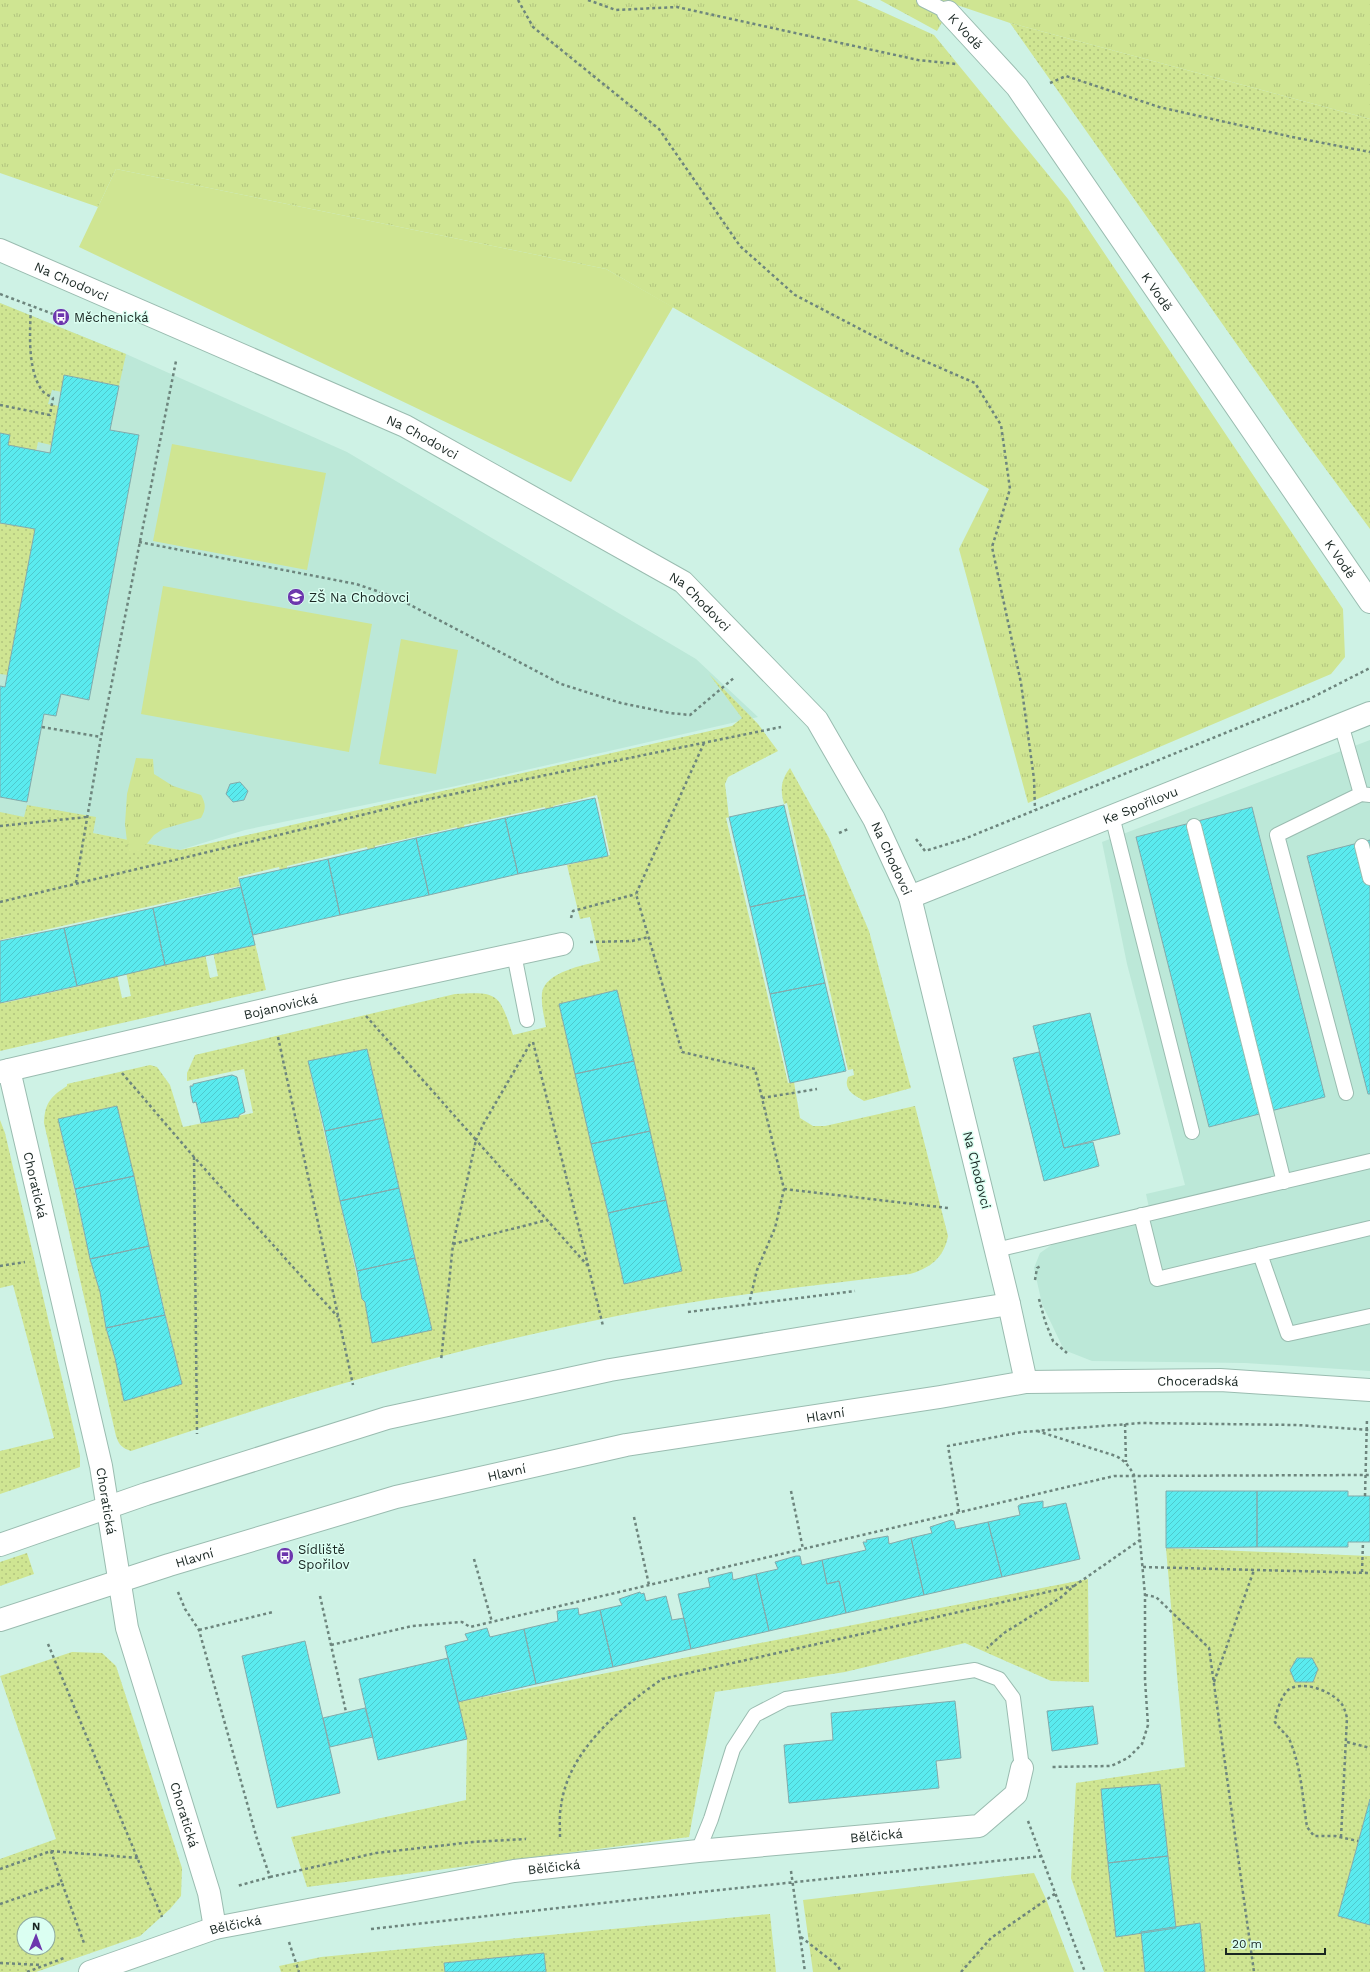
<svg xmlns="http://www.w3.org/2000/svg" width="1370" height="1972" font-family="'Work Sans',sans-serif">
  <style>
    .built { fill: #bce8d8 }
    .grass { fill: url(#grass-dots); fill-rule: evenodd }
    .park { fill: url(#park-tufts) }
    .garden { fill: #cfe592 }
    .building { fill: url(#building-hatch); stroke: #84aaab }
    .lines { fill: none; stroke-linecap: round; stroke-linejoin: round }
    .lane-casing { stroke: #9abcb0; stroke-width: 16 }
    .street-casing { stroke: #9abcb0; stroke-width: 24 }
    .secondary-casing { stroke: #9abcb0; stroke-width: 24 }
    .path { stroke: #6d857d; stroke-width: 2.5; stroke-dasharray: 3 3; stroke-linecap: butt }
    .lane { stroke: #fff; stroke-width: 14 }
    .street { stroke: #fff; stroke-width: 22 }
    .secondary { stroke: #fff; stroke-width: 22 }
    .labels { text-anchor: middle; dominant-baseline: central; stroke-width: 3; stroke-linejoin: round; paint-order: stroke }
    .street-label { font-size: 13px; fill: #192622; stroke: #dbfff2 }
    .poi-label { font-size: 13px; fill: #192622; stroke: #dbfff2; text-anchor: start }
  </style>
  <defs>
    <pattern id="grass-dots" width="8" height="8" patternUnits="userSpaceOnUse"><rect width="8" height="8" fill="#cfe592"/><path d="M2 2h.1M6 6h.1" fill="none" stroke="#b1c47e" stroke-width="1.8" stroke-linecap="round"/></pattern>
    <pattern id="park-tufts" width="24" height="20" patternUnits="userSpaceOnUse"><rect width="24" height="20" fill="#cfe592"/><path d="M3 7l-1-3M5 7V3M7 7l1-3M15 17l-1-3M17 17v-4M19 17l1-3" fill="none" stroke="#b1c47e"/></pattern>
    <pattern id="building-hatch" width="6" height="6" patternUnits="userSpaceOnUse"><rect width="6" height="6" fill="#5aebef"/><path d="M-1 1l2-2M0 6l6-6M5 7l2-2" fill="none" stroke="#4ec9cd"/></pattern>
  </defs>
  <rect width="100%" height="100%" fill="#cef2e5"/>
  <path class="built" d="M 0,303 L 126,354 L 347,452 L 696,659 L 758,717 L 456,786 L 245,830 L 180,850 L 0,815 Z
    M 1370,740 L 1370,1371 L 1245,1363 L 1092,1361 L 1064,1350 L 1042,1304 L 1034,1268 L 1040,1253 L 1053,1244 L 1152,1221 L 1146,1194 L 1185,1185 L 1127,964 L 1102,842 Z"/>
  <path class="grass" d="M 1010,23 L 1370,119 L 1370,529 L 1305,441 Z
    M 0,303 L 126,354 L 119,386 L 64,375 L 62,392 L 52,390 L 48,404 L 59,406 L 51,445 L 38,442 L 36,451 L 8,445 L 10,435 L 0,434 Z
    M 0,523 L 35,529 L 8,675 L 0,674 Z
    M 709,674 L 758,724 L 778,751 L 728,777 L 725,784 L 729,817 L 726,818 L 788,1083 L 794,1082 L 800,1118 L 813,1126 L 825,1126 L 915,1106 L 948,1236 C 944,1258 930,1268 910,1274 C 826,1284 742,1293 658,1308 C 479,1341 303,1392 131,1451 C 122,1448 119,1445 116,1436 L 44,1123 C 45,1103 50,1097 67,1086 L 67,1084 L 150,1065 L 157,1067 L 170,1085 L 183,1127 L 253,1113 L 244,1069 L 187,1081 L 187,1073 L 195,1055 L 455,994 C 499,991 499,994 513,1035 L 546,1027 C 544,1016 541,1005 542,993 C 545,972 584,965 600,961 L 590,917 L 580,919 L 567,865 L 610,855 L 597,795 L 553,806 L 553,808 L 546,810 L 545,807 L 464,825 L 465,828 L 458,830 L 457,827 L 375,846 L 375,849 L 368,850 L 367,847 L 287,866 L 287,868 L 280,870 L 279,867 L 238,877 L 240,886 L 0,940 L 0,812 L 24,817 L 27,805 L 96,817 L 93,833 L 180,850 L 732,726 L 742,718 ZM 617,990 L 682,1271 L 624,1284 L 559,1004 ZM 367,1049 L 432,1329 L 373,1343 L 365,1302 L 362,1299 L 308,1062 ZM 116,1106 L 182,1384 L 124,1401 L 115,1358 L 106,1329 L 100,1292 L 90,1259 L 58,1119 Z
    M 790,768 L 829,838 L 869,931 L 911,1088 L 864,1101 C 854,1095 843,1090 848,1077 L 854,1075 L 853,1069 L 848,1070 L 787,803 L 784,804 C 780,789 781,780 790,768 Z
    M 255,943 L 266,990 L 0,1051 L 0,1001 L 3,1001 L 4,1003 L 80,986 L 80,983 L 117,974 L 122,998 L 131,996 L 126,972 L 205,954 L 210,978 L 218,976 L 213,952 Z
    M 0,1120 L 5,1133 L 80,1456 L 80,1467 L 0,1494 L 0,1451 L 54,1438 L 13,1285 L 0,1288 Z
    M 1166,1548 L 1370,1556 L 1370,1799 L 1338,1916 L 1370,1925 L 1370,1972 L 1205,1972 L 1176,1928 L 1160,1784 L 1101,1790 L 1108,1863 L 1141,1932 L 1145,1972 L 1104,1972 L 1071,1878 L 1076,1783 L 1185,1767 Z
    M 27,1553 L 34,1574 L 0,1586 L 0,1562 Z
    M 1088,1579 L 1089,1682 L 1051,1681 L 965,1643 L 845,1672 L 715,1692 L 689,1837 L 307,1887 L 291,1837 L 466,1800 L 467,1739 L 458,1702 Z
    M 72,1652 L 102,1653 L 116,1666 L 182,1868 L 181,1896 L 170,1909 L 140,1936 L 36,1972 L 0,1972 L 0,1859 L 56,1839 L 0,1676 ZM 24,1924 L 48,1924 L 48,1948 L 24,1948 Z
    M 770,1914 L 776,1972 L 546,1972 L 543,1953 L 444,1963 L 445,1972 L 281,1972 L 279,1966 L 321,1957 Z"/>
  <path class="park" d="M 0,0 L 857,0 L 934,35 L 1068,199 L 1343,609 L 1345,657 L 1331,674 L 1028,803 L 959,549 L 989,489 L 606,269 L 116,169 L 98,207 L 0,173 Z
    M 880,0 L 1370,0 L 1370,119 L 1010,23 L 957,5 L 948,12 L 937,31 Z
    M 136,758 L 153,759 L 154,774 L 173,786 L 201,795 C 206,804 206,809 201,818 L 163,829 L 154,835 L 141,851 L 128,851 L 125,824 L 127,794 Z
    M 1034,1873 L 1046,1899 L 1074,1972 L 813,1972 L 803,1900 Z"/>
  <path class="garden" d="M 116,169 L 606,269 L 673,307 L 571,482 L 79,247 Z
    M 172,444 L 326,473 L 307,570 L 153,541 Z
    M 163,586 L 372,624 L 349,752 L 141,714 Z
    M 401,639 L 458,650 L 436,774 L 379,764 Z"/>
  <path class="building" d="M 64,375 L 119,386 L 110,430 L 139,435 L 89,700 L 61,694 L 56,716 L 44,714 L 27,802 L 0,797 L 0,686 L 5,687 L 35,529 L 0,523 L 0,433 L 10,435 L 8,445 L 50,453 Z
    M 240,782 L 248,791 L 244,800 L 233,802 L 226,794 L 230,784 Z
    M 595,798 L 608,856 L 518,874 L 505,818 Z
    M 784,805 L 805,895 L 750,907 L 729,817 Z
    M 1252,807 L 1325,1097 L 1209,1127 L 1136,837 Z
    M 505,818 L 518,874 L 429,895 L 416,838 Z
    M 416,838 L 429,895 L 340,915 L 328,859 Z
    M 1370,840 L 1370,1094 L 1368,1094 L 1307,856 Z
    M 328,859 L 340,915 L 253,935 L 239,879 Z
    M 241,887 L 255,945 L 165,965 L 153,908 Z
    M 805,895 L 825,983 L 770,994 L 750,907 Z
    M 153,908 L 165,965 L 77,986 L 64,928 Z
    M 64,928 L 77,986 L 0,1003 L 0,941 Z
    M 825,983 L 846,1071 L 790,1083 L 770,994 Z
    M 617,990 L 634,1061 L 575,1074 L 559,1004 Z
    M 1090,1013 L 1120,1134 L 1064,1148 L 1033,1026 Z
    M 367,1049 L 383,1118 L 325,1131 L 308,1061 Z
    M 1039,1052 L 1064,1148 L 1093,1142 L 1099,1166 L 1044,1181 L 1013,1058 Z
    M 634,1061 L 650,1131 L 591,1144 L 575,1074 Z
    M 232,1075 L 237,1077 L 245,1112 L 239,1115 L 239,1117 L 201,1123 L 196,1102 L 193,1103 L 191,1095 L 190,1086 L 193,1086 L 193,1084 Z
    M 117,1106 L 134,1176 L 75,1189 L 58,1119 Z
    M 383,1118 L 399,1188 L 340,1201 L 325,1131 Z
    M 650,1131 L 666,1200 L 608,1213 L 591,1144 Z
    M 134,1176 L 149,1246 L 90,1259 L 75,1189 Z
    M 399,1188 L 415,1258 L 357,1271 L 340,1201 Z
    M 666,1200 L 682,1271 L 624,1284 L 608,1213 Z
    M 149,1246 L 165,1315 L 106,1328 L 100,1292 L 90,1259 Z
    M 415,1258 L 432,1330 L 372,1343 L 365,1302 L 362,1299 L 357,1271 Z
    M 165,1315 L 182,1384 L 124,1401 L 115,1358 L 106,1328 Z
    M 1166,1491 L 1257,1491 L 1257,1547 L 1166,1548 Z
    M 1257,1491 L 1348,1491 L 1348,1496 L 1370,1496 L 1370,1542 L 1348,1542 L 1348,1547 L 1257,1547 Z
    M 1043,1501 L 1043,1508 L 1066,1503 L 1080,1559 L 1002,1577 L 988,1522 L 1020,1515 L 1018,1506 L 1021,1504 Z
    M 951,1520 L 954,1521 L 956,1529 L 988,1522 L 1002,1577 L 924,1595 L 911,1538 L 932,1533 L 930,1527 Z
    M 888,1536 L 889,1544 L 911,1538 L 924,1595 L 846,1613 L 839,1581 L 827,1584 L 822,1560 L 866,1550 L 863,1542 L 867,1542 L 866,1540 Z
    M 796,1556 L 800,1556 L 802,1565 L 822,1560 L 827,1584 L 839,1581 L 846,1613 L 769,1631 L 756,1574 L 778,1569 L 775,1562 Z
    M 732,1572 L 733,1580 L 756,1574 L 769,1631 L 691,1649 L 678,1594 L 710,1587 L 708,1578 Z
    M 640,1592 L 641,1594 L 644,1593 L 646,1601 L 666,1596 L 672,1620 L 684,1618 L 691,1649 L 613,1667 L 600,1610 L 622,1605 L 619,1599 Z
    M 578,1608 L 579,1615 L 600,1610 L 613,1667 L 536,1684 L 524,1629 L 558,1621 L 557,1611 Z
    M 487,1628 L 490,1637 L 524,1629 L 536,1684 L 458,1702 L 445,1646 L 468,1640 L 465,1634 Z
    M 305,1641 L 340,1793 L 277,1808 L 242,1656 Z
    M 448,1658 L 467,1739 L 378,1760 L 359,1679 Z
    M 1297,1658 L 1312,1658 L 1318,1669 L 1313,1682 L 1295,1682 L 1290,1670 Z
    M 955,1701 L 961,1758 L 936,1761 L 939,1788 L 789,1803 L 784,1745 L 833,1740 L 831,1713 Z
    M 1093,1706 L 1098,1744 L 1052,1751 L 1047,1711 Z
    M 365,1708 L 373,1737 L 330,1747 L 323,1718 Z
    M 1160,1784 L 1168,1856 L 1108,1863 L 1101,1789 Z
    M 1370,1799 L 1370,1925 L 1338,1916 Z
    M 1168,1856 L 1176,1928 L 1116,1937 L 1108,1863 Z
    M 1200,1923 L 1205,1972 L 1145,1972 L 1141,1932 Z
    M 544,1953 L 546,1972 L 445,1972 L 444,1963 Z"/>
  <g class="lines">
    <defs>
      <path id="lane" d="M 924,0 L 948,12
        M 1341,724 L 1361,794
        M 1112,816 L 1192,1132
        M 1194,826 L 1284,1182
        M 1362,846 L 1370,878
        M 514,954 L 527,1020
        M 1346,1093 L 1277,835 L 1361,794 L 1370,795
        M 1141,1215 L 1157,1279 L 1370,1228
        M 996,1250 L 1370,1161
        M 1260,1254 L 1288,1334 L 1370,1316
        M 698,1851 L 711,1819 L 733,1749 L 755,1715 L 786,1699 L 975,1670 L 999,1679 L 1013,1698 L 1022,1768"/>
      <g id="street">
        <path id="s1" d="M 948,12 L 1017,87 L 1370,602"/>
        <path id="s2" d="M 0,250 L 405,426 L 683,582 L 817,720 L 874,819 L 910,897"/>
        <path id="s3" d="M 9,1070 L 101,1466 L 127,1628 L 209,1893 L 215,1928"/>
        <path id="s4" d="M 0,1072 L 345,991 L 562,944"/>
        <path id="s5" d="M 1026,1382 L 1220,1380 L 1370,1390"/>
        <path id="s6" d="M 90,1972 L 215,1928 L 514,1871 L 698,1851 L 979,1826 L 1016,1794 L 1022,1768"/>
      </g>
      <g id="secondary">
        <path d="M 0,1545 L 146,1494 L 387,1418 L 610,1370 L 1009,1304"/>
        <path id="s7" d="M 0,1620 L 169,1565 L 396,1497 L 626,1445 L 940,1397 L 1026,1382 L 1009,1304 L 910,897 L 1370,713"/>
      </g>
    </defs>
    <use href="#lane" class="lane-casing"/>
    <use href="#street" class="street-casing"/>
    <use href="#secondary" class="secondary-casing"/>
    <path class="path" d="M 518,0 L 533,27 L 659,129 L 740,246 L 795,295 L 906,353 L 975,383 L 1001,425 L 1010,489 L 992,547 L 1021,683 L 1034,779 L 1035,810
      M 588,0 L 616,10 L 677,7 L 918,60 L 956,64
      M 1050,83 L 1066,76 L 1159,107 L 1292,137 L 1370,152
      M 0,294 L 61,317
      M 0,405 L 50,415 L 53,398 C 50,396 43,393 41,389 C 27,367 30,331 31,306
      M 139,542 L 356,584 L 395,597 L 561,684 L 621,703 L 670,713 L 690,715 L 735,677
      M 42,727 L 101,737
      M 704,743 L 636,894 L 682,1052 L 755,1069 L 784,1189 L 775,1228 L 757,1270 L 749,1304
      M 0,826 L 87,817
      M 839,833 L 848,829
      M 916,839 L 925,851 L 964,839 L 1309,699 L 1370,668
      M 76,883 L 101,737 L 176,361
      M 0,902 L 424,800 L 781,727
      M 571,918 L 573,911 L 636,894
      M 590,942 L 632,941 L 649,937
      M 366,1016 L 476,1140 L 453,1244 L 441,1361
      M 278,1037 L 353,1385
      M 533,1042 L 603,1326
      M 530,1044 L 484,1123 L 476,1140 L 588,1266
      M 122,1073 L 194,1157 L 338,1317
      M 762,1098 L 817,1089
      M 194,1157 L 197,1434
      M 784,1189 L 948,1208
      M 453,1244 L 547,1220
      M 0,1266 L 25,1262
      M 1035,1280 L 1037,1268 L 1041,1266
      M 1039,1299 L 1045,1321 L 1053,1341 L 1067,1353
      M 688,1312 L 855,1291
      M 1125,1424 L 1126,1462
      M 1037,1431 L 1116,1456 C 1125,1461 1129,1466 1134,1475 L 1145,1595 L 1145,1680 L 1148,1725 L 1142,1744 L 1128,1758 L 1111,1766 L 1051,1767
      M 791,1491 L 803,1549
      M 1365,1496 L 1367,1418
      M 959,1512 L 948,1446 L 1022,1432 L 1142,1423 L 1297,1425 L 1370,1430
      M 634,1517 L 649,1585
      M 474,1559 L 492,1622
      M 1143,1567 L 1370,1573
      M 1362,1572 L 1363,1542
      M 1074,1586 L 1140,1540
      M 178,1592 L 185,1609 L 199,1630 L 257,1839 L 270,1877 L 237,1886
      M 1145,1595 L 1156,1597 L 1209,1648 L 1254,1972
      M 320,1596 L 346,1712
      M 199,1630 L 273,1612
      M 48,1644 L 162,1917
      M 331,1645 L 412,1626 L 462,1622 L 470,1627 L 1114,1476 L 1370,1475
      M 1214,1682 L 1254,1570
      M 1347,1742 L 1370,1748
      M 1028,1821 L 1085,1972
      M 560,1837 C 560,1827 559,1816 561,1806 C 568,1751 619,1709 662,1679 L 1074,1586 L 1060,1598 L 1004,1633 L 987,1648
      M 1341,1837 L 1347,1718 C 1346,1714 1345,1710 1343,1706 C 1335,1692 1302,1679 1288,1690 C 1281,1696 1276,1713 1275,1722 C 1279,1729 1287,1734 1290,1741 C 1301,1766 1303,1801 1307,1827 L 1314,1836 L 1335,1836 L 1358,1841
      M 51,1851 L 138,1858
      M 0,1869 L 51,1851 L 62,1883
      M 791,1871 L 805,1972
      M 270,1877 L 376,1853 L 473,1842 L 526,1839
      M 0,1904 L 62,1883 L 84,1943
      M 371,1929 L 710,1891 L 1043,1856
      M 801,1937 L 838,1966 L 841,1972
      M 289,1942 L 299,1972
      M 0,1963 L 42,1965
      M 27,1972 L 64,1958
      M 961,1972 L 991,1938 L 1056,1893"/>
    <use href="#lane" class="lane"/>
    <use href="#street" class="street"/>
    <use href="#secondary" class="secondary"/>
  </g>
  <defs>
    <symbol id="bus-disc" viewBox="-11 -11 22 22"><circle r="9.5" fill="#6c36ad" stroke="#dbfff2"/><path d="M-5-6H5V4H4V6H2V4H-2V6H-4V4H-5ZM-3.5-4V0h7V-4ZM-3.5 1.2v1.5H-2V1.2ZM2 1.2v1.5H3.5V1.2Z" fill="#fff"/></symbol>
    <symbol id="school-disc" viewBox="-11 -11 22 22"><circle r="9.5" fill="#6c36ad" stroke="#dbfff2"/><path d="M0-5L7-2L0 1L-7-2ZM-4 1L0 2.5L4 1V4Q0 6-4 4Z" fill="#fff"/></symbol>
  </defs>
  <g fill-rule="evenodd">
    <use href="#bus-disc" x="51" y="307" width="20" height="20"/>
    <use href="#school-disc" x="286" y="587" width="20" height="20"/>
    <use href="#bus-disc" x="275" y="1546" width="20" height="20"/>
  </g>
  <g class="labels">
    <g class="street-label">
      <text stroke="none"><textPath href="#s1" startOffset="26">K Vodě</textPath></text>
      <text stroke="none"><textPath href="#s2" startOffset="78">Na Chodovci</textPath></text>
      <text stroke="none"><textPath href="#s1" startOffset="350">K Vodě</textPath></text>
      <text stroke="none"><textPath href="#s2" startOffset="462">Na Chodovci</textPath></text>
      <text stroke="none"><textPath href="#s1" startOffset="674">K Vodě</textPath></text>
      <text stroke="none"><textPath href="#s2" startOffset="786">Na Chodovci</textPath></text>
      <text stroke="none"><textPath href="#s7" startOffset="1802">Ke Spořilovu</textPath></text>
      <text stroke="none"><textPath href="#s2" startOffset="1110">Na Chodovci</textPath></text>
      <text stroke="none"><textPath href="#s4" startOffset="288">Bojanovická</textPath></text>
      <text transform="translate(977 1170) rotate(76)">Na Chodovci</text>
      <text stroke="none"><textPath href="#s3" startOffset="118">Choratická</textPath></text>
      <text stroke="none"><textPath href="#s5" startOffset="172">Choceradská</textPath></text>
      <text stroke="none"><textPath href="#s7" startOffset="852">Hlavní</textPath></text>
      <text stroke="none"><textPath href="#s7" startOffset="528">Hlavní</textPath></text>
      <text stroke="none"><textPath href="#s3" startOffset="442">Choratická</textPath></text>
      <text stroke="none"><textPath href="#s7" startOffset="204">Hlavní</textPath></text>
      <text stroke="none"><textPath href="#s3" startOffset="766">Choratická</textPath></text>
      <text stroke="none"><textPath href="#s6" startOffset="801">Bělčická</textPath></text>
      <text stroke="none"><textPath href="#s6" startOffset="477">Bělčická</textPath></text>
      <text stroke="none"><textPath href="#s6" startOffset="153">Bělčická</textPath></text>
    </g>
    <g class="poi-label">
      <text x="74" y="317">Měchenická</text>
      <text x="309" y="597">ZŠ Na Chodovci</text>
      <text x="298" y="1549">Sídliště<tspan x="298" dy="15">Spořilov</tspan></text>
    </g>
  </g>
  <g transform="translate(36 1936) rotate(1)"><circle r="19" fill="#dbfff2" stroke="#8da89f"/>
  <path d="M0-3L7 15L0 10L-7 15Z" fill="#6c36ad"/>
  <text y="-6" font-size="11" font-weight="bold" text-anchor="middle" fill="#192622">N</text>
  </g>
  <path d="M1226 1948v6h99v-6" fill="none" stroke="#192622" stroke-width="2"/>
  <text x="1232" y="1948" font-size="12" fill="#192622" stroke="#dbfff2" stroke-width="3" paint-order="stroke">20 m</text>
</svg>
